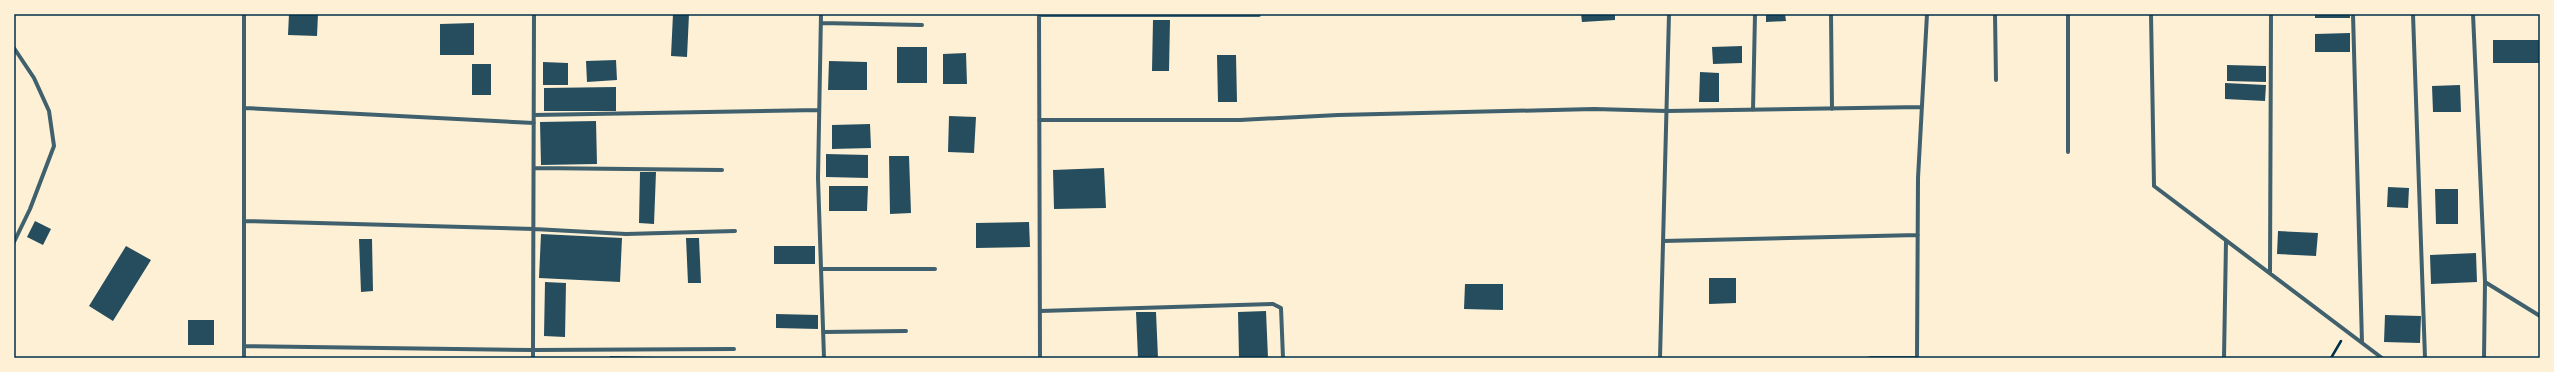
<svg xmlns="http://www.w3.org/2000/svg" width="2554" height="372" font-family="Cabin,sans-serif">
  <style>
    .building { fill: #264d5e }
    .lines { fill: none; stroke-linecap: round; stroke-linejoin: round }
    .path { stroke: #003049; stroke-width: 2.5 }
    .minor { stroke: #3f606c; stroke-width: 4 }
    .neatline { fill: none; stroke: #003049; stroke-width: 1.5 }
  </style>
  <rect width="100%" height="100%" fill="#fdf0d5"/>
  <path class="building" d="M 289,14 L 318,14 L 317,36 L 288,35 Z
    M 673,14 L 689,14 L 687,57 L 671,56 Z
    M 1581,14 L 1615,14 L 1615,20 L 1582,22 Z
    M 1766,14 L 1785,14 L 1786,21 L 1766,22 Z
    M 2315,14 L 2350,14 L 2350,18 L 2315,18 Z
    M 1153,20 L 1170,20 L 1169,71 L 1152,71 Z
    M 474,23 L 474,55 L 440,55 L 440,24 Z
    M 2350,33 L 2350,52 L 2315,52 L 2315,34 Z
    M 2493,40 L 2540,40 L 2540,63 L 2493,63 Z
    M 1742,46 L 1742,63 L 1713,64 L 1712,47 Z
    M 897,47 L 927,47 L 927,83 L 897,83 Z
    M 966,53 L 967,84 L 943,84 L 943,54 Z
    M 1217,55 L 1236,55 L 1237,102 L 1218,102 Z
    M 616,60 L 617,80 L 587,82 L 586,61 Z
    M 829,61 L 867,62 L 867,90 L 828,90 Z
    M 543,62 L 568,63 L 568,85 L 543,85 Z
    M 472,64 L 491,64 L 491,95 L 472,95 Z
    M 2227,65 L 2266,66 L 2266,82 L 2227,81 Z
    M 1700,72 L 1719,73 L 1719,102 L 1699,102 Z
    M 2225,83 L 2266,85 L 2265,101 L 2225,99 Z
    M 2460,85 L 2461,112 L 2433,112 L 2432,86 Z
    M 616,87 L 616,111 L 544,111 L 544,88 Z
    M 949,116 L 976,117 L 974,153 L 948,152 Z
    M 596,121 L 597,164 L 541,165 L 540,122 Z
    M 870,124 L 871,148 L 832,149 L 832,125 Z
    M 826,154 L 868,155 L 868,178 L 826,177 Z
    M 889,156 L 909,156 L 911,213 L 890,214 Z
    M 1104,168 L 1106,208 L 1054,209 L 1053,170 Z
    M 640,172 L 656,172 L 654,224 L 639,223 Z
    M 829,186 L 868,186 L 867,211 L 829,211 Z
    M 2388,187 L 2409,188 L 2408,208 L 2387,207 Z
    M 2435,189 L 2458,189 L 2458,224 L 2436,224 Z
    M 35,221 L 51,229 L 43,245 L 27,237 Z
    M 1029,222 L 1030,247 L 976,248 L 976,223 Z
    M 2278,231 L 2318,233 L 2316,256 L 2277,254 Z
    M 541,234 L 622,238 L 620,282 L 539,278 Z
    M 686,238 L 699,238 L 701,283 L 688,283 Z
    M 359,239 L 372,239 L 373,291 L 361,292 Z
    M 126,246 L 151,260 L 113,321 L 89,306 Z
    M 774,246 L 815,246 L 815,264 L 774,264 Z
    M 2476,253 L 2477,282 L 2431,284 L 2430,255 Z
    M 1709,278 L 1736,278 L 1736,303 L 1709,304 Z
    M 545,282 L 566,283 L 565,337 L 544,336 Z
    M 1465,284 L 1503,284 L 1503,310 L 1464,309 Z
    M 1266,311 L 1268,358 L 1239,358 L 1238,312 Z
    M 1136,312 L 1156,312 L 1158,358 L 1138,358 Z
    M 776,314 L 818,315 L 818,329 L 776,328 Z
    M 2385,315 L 2421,316 L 2420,343 L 2384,342 Z
    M 188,320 L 214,320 L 214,345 L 188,345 Z
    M 610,356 L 654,357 L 654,358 L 610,358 Z"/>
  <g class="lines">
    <path class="path" d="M 2331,358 L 2341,341"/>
    <path class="minor" d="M 244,14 L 244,358
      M 534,14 L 533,350 L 734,349
      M 821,14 L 818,178 L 824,358
      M 1039,14 L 1040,358
      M 1831,14 L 1832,109
      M 1995,14 L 1996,80
      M 2151,14 L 2154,186 L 2382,358
      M 2353,14 L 2362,343
      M 2413,14 L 2425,358
      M 2473,14 L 2485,282 L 2484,358
      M 1039,15 L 1259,15
      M 821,23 L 922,25
      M 14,48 L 34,78 L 49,111 L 54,146 L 30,209 L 14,242
      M 244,108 L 534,123
      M 1753,110 L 1755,14
      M 534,115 L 819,110
      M 1039,120 L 1240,120 L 1338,115 L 1594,109 L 1667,111 L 1922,107
      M 2068,152 L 2068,14
      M 534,168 L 722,170
      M 244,221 L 534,229 L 626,234 L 735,231
      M 1663,241 L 1918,235
      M 822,269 L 935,269
      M 2270,273 L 2271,14
      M 2485,282 L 2540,316
      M 1040,311 L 1273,304 L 1281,308 L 1283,358
      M 824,332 L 906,331
      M 244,346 L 533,350 L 533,358
      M 1660,358 L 1669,14
      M 1870,358 L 1917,358
      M 1917,358 L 1918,178 L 1927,14
      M 2224,358 L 2226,241"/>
  </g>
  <rect width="2554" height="372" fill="none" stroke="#fdf0d5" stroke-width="30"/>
  <rect x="15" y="15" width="2524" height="342" class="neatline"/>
</svg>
